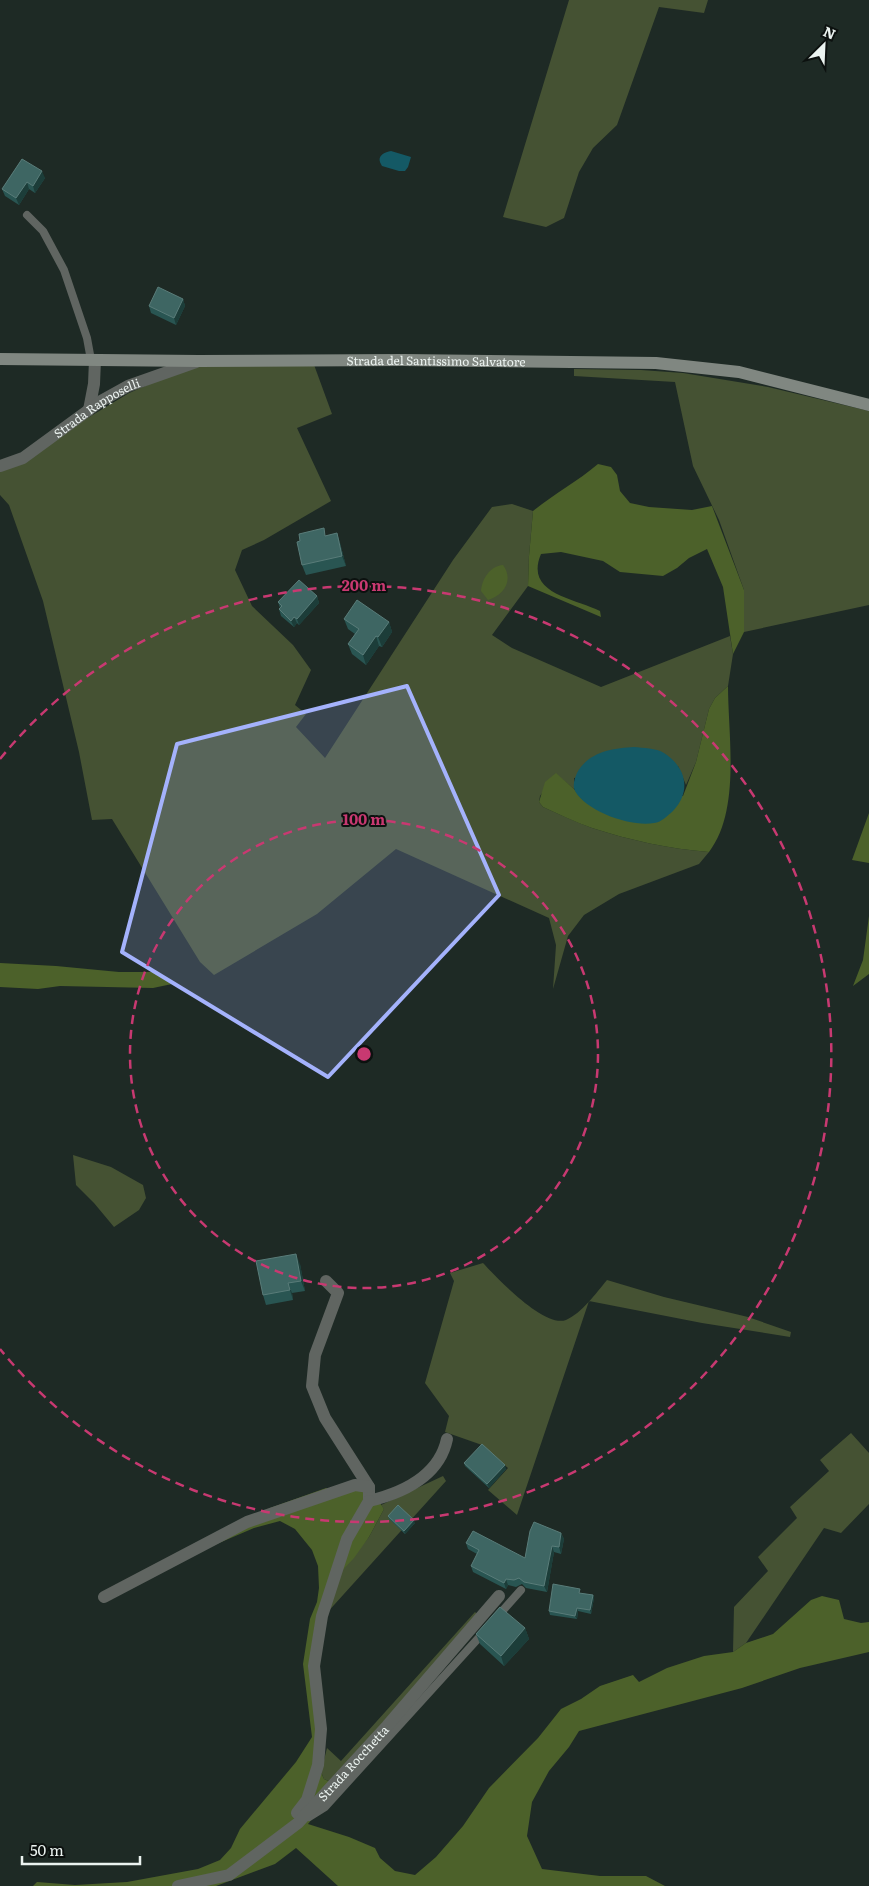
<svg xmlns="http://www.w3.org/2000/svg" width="869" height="1886" font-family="Literata,serif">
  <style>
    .green { fill: #455233 }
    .forest { fill: #4c612a }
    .water { fill: #145965 }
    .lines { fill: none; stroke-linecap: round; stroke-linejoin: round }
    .lane { stroke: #606561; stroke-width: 8 }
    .street { stroke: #606561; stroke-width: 12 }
    .secondary { stroke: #808781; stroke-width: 12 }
    .wall { fill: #295552 }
    .shaded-wall { fill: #1c3d39 }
    .building { fill: #3e6663; stroke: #597c79 }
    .marked { fill: #a4b2fc; fill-opacity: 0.2; stroke: #a4b2fc; stroke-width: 4; stroke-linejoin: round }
    .ring { fill: none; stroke: #c83971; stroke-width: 2.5; stroke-dasharray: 9 6 }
    .labels { text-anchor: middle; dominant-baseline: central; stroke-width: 4; stroke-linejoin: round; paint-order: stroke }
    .street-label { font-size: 12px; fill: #ebf3f0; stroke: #0c110f }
    .centre { fill: #c83971; stroke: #0c110f; stroke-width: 2.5 }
    .ring-label { font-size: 15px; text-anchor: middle; font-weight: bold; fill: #c83971; stroke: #0c110f; stroke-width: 4; stroke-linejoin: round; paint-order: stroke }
  </style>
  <rect width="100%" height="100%" fill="#1e2a25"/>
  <path class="green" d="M 569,0 L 708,0 L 704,13 L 659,7 L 617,125 L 593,148 L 579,172 L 564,218 L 546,227 L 503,217 Z
    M 313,362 L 332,414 L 297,428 L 331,501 L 264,540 L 242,550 L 235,570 L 252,606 L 293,645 L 311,670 L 295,705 L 306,714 L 296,727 L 325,758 L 453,560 L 492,507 L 512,504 L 533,511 L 529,556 L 528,586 L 492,635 L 512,648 L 601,687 L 730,636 L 733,654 L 728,686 L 715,698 L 709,709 L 696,762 L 686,785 L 678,766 L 574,778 L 574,789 L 556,774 L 540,796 L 539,802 L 543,807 C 559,814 576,822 592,828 C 629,840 670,849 709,852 L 699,864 L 619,894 L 584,915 L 568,936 L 553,989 L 556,945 L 549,918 L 396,849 L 317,914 L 214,975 L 200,962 L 112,819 L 92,820 L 79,752 L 43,601 L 9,505 L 0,495 L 0,471 L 129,393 L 194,365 Z
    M 574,369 L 641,370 L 683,373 L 768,387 L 869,411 L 869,605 L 744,632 L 744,590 L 719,520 L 693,466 L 675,382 L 574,376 Z
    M 73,1155 L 111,1167 L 143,1185 L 146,1198 L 139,1210 L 114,1227 L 94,1203 L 76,1185 Z
    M 483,1263 C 497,1278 544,1328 566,1320 C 582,1313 596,1293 607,1280 L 664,1297 L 748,1317 L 791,1332 L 790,1337 L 702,1323 L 589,1301 L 517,1515 L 488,1490 L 508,1468 L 482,1445 L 445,1432 L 449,1416 L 425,1383 L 454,1281 L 450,1273 Z
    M 851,1433 L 869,1453 L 869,1504 L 841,1533 L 824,1528 L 746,1643 L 733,1652 L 734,1607 L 768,1571 L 758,1557 L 797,1518 L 790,1507 L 829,1471 L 820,1460 Z
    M 443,1476 L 446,1481 L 325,1615 L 340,1573 L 369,1537 L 384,1509 L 381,1505 Z
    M 475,1612 L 479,1616 L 331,1782 L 324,1779 L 321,1772 L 327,1748 L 341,1761 Z"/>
  <path class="forest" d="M 598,464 L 611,467 L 617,475 L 620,491 L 630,503 L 649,507 L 692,510 L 712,506 L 744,590 L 744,632 L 733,654 L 723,587 L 707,549 L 689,558 L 677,568 L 663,576 L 620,572 L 603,561 L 561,552 L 541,554 C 524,594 575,598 600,611 L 601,617 L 528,586 L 529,556 L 533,511 C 554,494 578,481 598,464 Z
    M 503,565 C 514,580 504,595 488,600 L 481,591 C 482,579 490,566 503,565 Z
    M 728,686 C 728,735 741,810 709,852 C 670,849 629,840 592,828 C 575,822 559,814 543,807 L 539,802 L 545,782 L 556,773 L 574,789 L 583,800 L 683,796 L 696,762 L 709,709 L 715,698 Z
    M 869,813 L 869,863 L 852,860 Z
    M 869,916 L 869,974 L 853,986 L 863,960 Z
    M 0,963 L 56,966 L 119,972 L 154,972 L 172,984 L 153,988 L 60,986 L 38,989 L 0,987 Z
    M 354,1481 L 374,1494 L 384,1509 L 369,1537 L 354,1558 L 340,1573 L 319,1637 L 316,1762 L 324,1779 L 339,1786 L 308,1824 L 349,1837 L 375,1848 L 380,1858 L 395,1871 L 415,1875 L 436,1857 L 463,1826 L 489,1788 L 538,1738 L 561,1709 L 581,1699 L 600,1686 L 633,1675 L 639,1682 L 667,1668 L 704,1656 L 733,1652 L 746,1643 L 773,1634 L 811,1600 L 822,1596 L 839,1600 L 844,1619 L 861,1623 L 869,1622 L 869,1652 L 800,1668 L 742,1688 L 579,1731 L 569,1747 L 549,1771 L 532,1802 L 527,1836 L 542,1869 L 600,1876 L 646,1876 L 665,1886 L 338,1886 L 296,1848 L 275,1864 L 216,1886 L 33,1886 L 37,1882 L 75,1885 L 127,1882 L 198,1869 L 220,1860 L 231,1848 L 240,1829 L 296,1762 L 312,1737 L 303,1664 L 310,1619 L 317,1602 L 319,1588 L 318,1566 L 312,1550 L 295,1529 L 280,1521 L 254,1528 L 212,1546 L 270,1508 L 326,1488 L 331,1490 Z"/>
  <path class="water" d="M 391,151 L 411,157 L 408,167 L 405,171 L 399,171 L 382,166 C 376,157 382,153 391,151 Z
    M 634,747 C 643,748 656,748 664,753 C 686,767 692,791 673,811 C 667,816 662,822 654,823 C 631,827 587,812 575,791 C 572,785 575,778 577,773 C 588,752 613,748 634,747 Z"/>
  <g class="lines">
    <path class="lane" d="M 27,215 L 43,231 L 64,270 L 87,338 L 91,360
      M 497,1617 L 521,1590
      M 309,1817 L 325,1807 L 484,1632"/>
    <g class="street">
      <path d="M 89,410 L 94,384 L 95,360"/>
      <path id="s1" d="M 0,466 L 23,458 L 101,401 L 128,386 L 196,362"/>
      <path d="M 326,1281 L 338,1293 L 315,1355 L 312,1386 L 325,1418 L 369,1487 L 369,1501 C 402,1493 439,1477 447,1439"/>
      <path d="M 104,1597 L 247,1522 L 355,1485 L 369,1487"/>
      <path d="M 297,1813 L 307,1800 L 318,1765 L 321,1729 L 314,1666 L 322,1616 L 347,1539 L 369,1501"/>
      <path id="s2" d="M 178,1886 L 229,1875 L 298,1823 L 387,1726 L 499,1596"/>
    </g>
    <path class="secondary" id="s3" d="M 0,359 L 199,361 L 403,360 L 656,363 L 739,372 L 869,405"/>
  </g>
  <path class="wall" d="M 22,159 L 45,178 L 35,193 L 29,189 L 19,205 L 5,196 L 2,189 Z
    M 183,299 L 185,306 L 176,325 L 151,313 L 149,306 Z
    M 337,533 L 340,543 L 346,566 L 306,575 L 302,565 L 326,536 Z
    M 317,596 L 319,603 L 299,625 L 297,623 L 294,627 L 281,616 L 279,609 L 280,608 L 278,602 Z
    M 344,619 L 389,622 L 392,632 L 382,647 L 379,646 L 366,665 L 352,654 L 348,644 L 355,634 L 348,629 Z
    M 300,1264 L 305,1291 L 292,1293 L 293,1300 L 266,1305 L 263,1295 Z
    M 464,1463 L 506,1469 L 489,1488 L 465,1466 Z
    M 388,1516 L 415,1523 L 405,1534 L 389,1519 Z
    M 561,1533 L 564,1539 L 561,1554 L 554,1552 L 547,1592 L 526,1588 L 522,1584 L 516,1587 L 508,1585 L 506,1589 L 473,1572 L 471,1566 L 477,1554 L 468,1549 L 466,1543 L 525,1558 Z
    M 581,1593 L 593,1595 L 594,1598 L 591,1614 L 578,1611 L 577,1619 L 550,1615 L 549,1611 Z
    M 525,1628 L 529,1639 L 504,1666 L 480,1644 L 476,1634 Z"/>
  <path class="shaded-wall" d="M 42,171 L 45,178 L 35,193 L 33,186 Z
    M 27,182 L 29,189 L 19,205 L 16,198 Z
    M 183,299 L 185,306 L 176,325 L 174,318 Z
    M 337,533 L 340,543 L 346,566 L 342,556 Z
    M 317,596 L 319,603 L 299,625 L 297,619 Z
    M 294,617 L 297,623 L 294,627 L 291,621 Z
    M 389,622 L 392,632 L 382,647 L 378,637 Z
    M 376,636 L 379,646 L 366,665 L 363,655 Z
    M 296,1254 L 300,1264 L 305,1291 L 301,1281 Z
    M 288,1283 L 292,1293 L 293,1300 L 290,1290 Z
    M 505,1465 L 506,1469 L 489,1488 L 487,1484 Z
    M 414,1520 L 415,1523 L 405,1534 L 404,1531 Z
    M 561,1533 L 564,1539 L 561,1554 L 559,1547 Z
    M 552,1546 L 554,1552 L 547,1592 L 544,1586 Z
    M 506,1579 L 508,1585 L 506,1589 L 504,1583 Z
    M 593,1595 L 594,1598 L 591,1614 L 590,1610 Z
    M 577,1608 L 578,1611 L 577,1619 L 575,1616 Z
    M 525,1628 L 529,1639 L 504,1666 L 501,1656 Z"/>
  <path class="building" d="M 22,159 L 42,171 L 33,186 L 27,182 L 16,198 L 2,189 Z
    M 158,287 L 183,299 L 174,318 L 149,306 Z
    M 324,528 L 325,536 L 337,533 L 342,556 L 302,565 L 297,542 L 300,541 L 299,534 Z
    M 299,580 L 317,596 L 297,619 L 294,617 L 291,621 L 279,609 L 282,606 L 278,602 Z
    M 357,600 L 389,622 L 378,637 L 376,636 L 363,655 L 348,644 L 359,629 L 344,619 Z
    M 296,1254 L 301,1281 L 288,1283 L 290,1290 L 263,1295 L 256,1261 Z
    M 482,1444 L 505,1465 L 487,1484 L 464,1463 Z
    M 398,1505 L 414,1520 L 404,1531 L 388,1516 Z
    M 534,1522 L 561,1533 L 559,1547 L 552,1546 L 544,1586 L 524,1582 L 519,1578 L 514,1580 L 506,1579 L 504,1583 L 471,1566 L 479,1550 L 466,1543 L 473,1531 L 525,1558 L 530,1531 Z
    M 553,1584 L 580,1589 L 579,1593 L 593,1595 L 590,1610 L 577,1608 L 575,1616 L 549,1611 Z
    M 500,1607 L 525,1628 L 501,1656 L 476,1634 Z"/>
  <path class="marked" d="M 407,686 L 499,895 L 328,1077 L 122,952 L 177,744 Z"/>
  <g class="ring">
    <circle cx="364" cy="1054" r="234"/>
    <path d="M0 759A468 468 0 1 1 0 1349"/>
  </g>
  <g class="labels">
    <g class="street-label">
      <text stroke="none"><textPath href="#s3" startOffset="436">Strada del Santissimo Salvatore</textPath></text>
      <text stroke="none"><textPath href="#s1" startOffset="114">Strada Rapposelli</textPath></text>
      <text stroke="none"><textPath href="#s2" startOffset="220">Strada Rocchetta</textPath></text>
    </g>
  </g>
  <circle cx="364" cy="1054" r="8" class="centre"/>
  <g class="ring-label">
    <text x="364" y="591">200 m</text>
    <text x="364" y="825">100 m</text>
  </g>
  <g transform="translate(824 45) rotate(24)" stroke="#0c110f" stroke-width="4" paint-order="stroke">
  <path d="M0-4L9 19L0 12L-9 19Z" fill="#ebf3f0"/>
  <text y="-8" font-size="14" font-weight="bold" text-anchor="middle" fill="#ebf3f0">N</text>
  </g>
  <path d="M22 1856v8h118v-8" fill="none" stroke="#ebf3f0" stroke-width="2.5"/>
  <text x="30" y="1856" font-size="15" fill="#ebf3f0" stroke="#0c110f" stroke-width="4" paint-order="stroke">50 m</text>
</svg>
